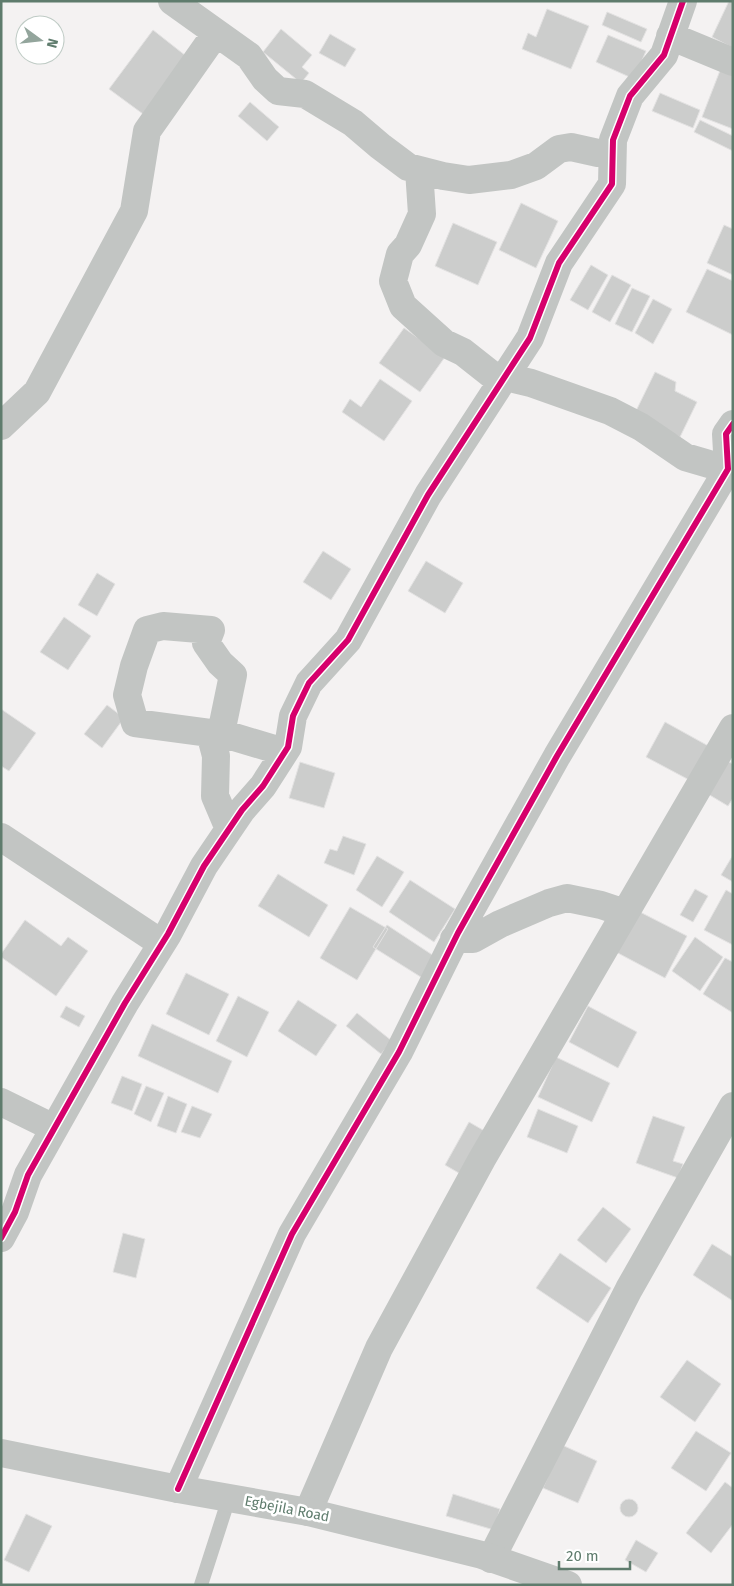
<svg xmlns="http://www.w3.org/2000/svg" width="734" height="1586" font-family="'Fira Sans',sans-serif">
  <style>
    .building { fill: #cccdcc; stroke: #e3e2e2 }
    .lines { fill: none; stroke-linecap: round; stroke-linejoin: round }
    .service { stroke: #c2c5c3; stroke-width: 14 }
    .minor { stroke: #c2c5c3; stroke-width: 28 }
    .tertiary { stroke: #c2c5c3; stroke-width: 28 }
    .cycleway-casing { stroke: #fff; stroke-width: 9 }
    .cycleway { stroke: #d6006c; stroke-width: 6 }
    .labels { text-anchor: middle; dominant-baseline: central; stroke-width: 5; stroke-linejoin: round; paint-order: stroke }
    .street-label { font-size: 14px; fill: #5f7c6d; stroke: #fff }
  </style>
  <rect width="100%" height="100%" fill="#f4f2f2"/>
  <path class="building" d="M 729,1 L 733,1 L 733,48 L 712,37 Z
    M 547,9 L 589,26 L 571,69 L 522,49 L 528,33 L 536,37 Z
    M 607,12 L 647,29 L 641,42 L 602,25 Z
    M 281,29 L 312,55 L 302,67 L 309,73 L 301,83 L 263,52 Z
    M 153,30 L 186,56 L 143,114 L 109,89 Z
    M 330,34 L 356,49 L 345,67 L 319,53 Z
    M 608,35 L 646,51 L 634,79 L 596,62 Z
    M 721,68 L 733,72 L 733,129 L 702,117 Z
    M 660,93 L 700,110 L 693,128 L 652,111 Z
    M 250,102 L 279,127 L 267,141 L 238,116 Z
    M 700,120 L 733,136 L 733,151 L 694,132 Z
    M 521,203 L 558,221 L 536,268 L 499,250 Z
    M 453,223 L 497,242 L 478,285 L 435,266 Z
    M 724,225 L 733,229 L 733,275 L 707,263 Z
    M 591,265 L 608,275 L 588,310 L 570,300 Z
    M 707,269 L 733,281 L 733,335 L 686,312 Z
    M 612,275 L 631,285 L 610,322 L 592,312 Z
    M 632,288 L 650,296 L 632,332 L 615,324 Z
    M 653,299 L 672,309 L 653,344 L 635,333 Z
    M 404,328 L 445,357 L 420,392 L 379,363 Z
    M 655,372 L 676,382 L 675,391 L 697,402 L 680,437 L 634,415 Z
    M 380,379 L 412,401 L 384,441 L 342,412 L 350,399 L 361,407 Z
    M 323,551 L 351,569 L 331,600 L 303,582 Z
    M 426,561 L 463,583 L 445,613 L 408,591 Z
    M 97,573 L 115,584 L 97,616 L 78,605 Z
    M 64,617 L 91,636 L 68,670 L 40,652 Z
    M 107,705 L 124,718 L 102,748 L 84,734 Z
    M 1,709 L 36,733 L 9,771 L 1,766 Z
    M 665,722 L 712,748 L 693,782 L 646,757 Z
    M 727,761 L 733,764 L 733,798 L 728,806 L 708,794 Z
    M 300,762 L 335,773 L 324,808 L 289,798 Z
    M 343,836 L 366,844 L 354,875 L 324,863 L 330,849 L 337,851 Z
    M 733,855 L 733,882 L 721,875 Z
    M 377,856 L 404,872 L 382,907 L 356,890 Z
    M 278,874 L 328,905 L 309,937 L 258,906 Z
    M 410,880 L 455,909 L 434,942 L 389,912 Z
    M 695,889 L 708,896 L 693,922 L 680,915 Z
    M 726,890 L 733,894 L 733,945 L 704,930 Z
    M 350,907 L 388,929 L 357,980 L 320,958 Z
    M 638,911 L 687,936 L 665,978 L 616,952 Z
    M 25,920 L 61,946 L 68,937 L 88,951 L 56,996 L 1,957 L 1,954 Z
    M 387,925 L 437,958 L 424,979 L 373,947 Z
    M 695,937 L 723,957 L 700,991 L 672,971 Z
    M 725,958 L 733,962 L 733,1013 L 703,994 Z
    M 186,973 L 229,994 L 209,1035 L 166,1014 Z
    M 238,996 L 269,1012 L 247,1057 L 216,1041 Z
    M 298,1000 L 337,1025 L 316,1056 L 278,1031 Z
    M 66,1006 L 85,1016 L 79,1027 L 60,1017 Z
    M 588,1006 L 637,1032 L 618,1068 L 569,1042 Z
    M 357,1013 L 392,1041 L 381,1054 L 346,1026 Z
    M 152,1024 L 232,1061 L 218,1093 L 138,1056 Z
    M 556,1057 L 610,1083 L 592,1122 L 538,1097 Z
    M 122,1076 L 142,1084 L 132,1111 L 111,1103 Z
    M 146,1086 L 164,1093 L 151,1122 L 134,1114 Z
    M 168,1096 L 187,1104 L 176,1133 L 157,1126 Z
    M 192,1106 L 212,1114 L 200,1138 L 181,1132 Z
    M 538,1109 L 578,1126 L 567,1153 L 527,1137 Z
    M 653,1116 L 685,1127 L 673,1161 L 683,1164 L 678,1178 L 636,1163 Z
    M 469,1122 L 488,1133 L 464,1176 L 445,1165 Z
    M 603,1207 L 631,1229 L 606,1263 L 577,1240 Z
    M 123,1233 L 145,1239 L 136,1278 L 113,1272 Z
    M 712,1244 L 733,1257 L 733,1301 L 693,1275 Z
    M 560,1253 L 611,1288 L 588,1323 L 536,1288 Z
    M 687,1360 L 721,1384 L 695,1422 L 660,1397 Z
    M 696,1431 L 731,1453 L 706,1491 L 671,1468 Z
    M 562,1445 L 597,1461 L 578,1503 L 543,1488 Z
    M 725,1482 L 733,1488 L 733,1524 L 711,1553 L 686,1533 Z
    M 453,1494 L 500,1509 L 494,1530 L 446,1516 Z
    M620 1508a9 9 0 1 1 18 0a9 9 0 1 1-18 0Z
    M 26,1514 L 52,1526 L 29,1572 L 4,1560 Z
    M 636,1540 L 658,1553 L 646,1572 L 625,1560 Z"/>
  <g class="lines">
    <path class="service" d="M 201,1585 L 229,1498"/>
    <path class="minor" d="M 172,1 L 249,56 L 265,79 L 278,91 L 305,94 L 353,123 L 380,146 L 408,167 L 443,176 L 469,180 L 511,175 L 536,166 L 559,149 L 571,147 L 598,153 L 612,153
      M 670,36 L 733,62
      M 419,170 L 422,214 L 408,245 L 400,254 L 393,281 L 403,306 L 444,343 L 463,352 L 501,382
      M 505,377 L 531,383 L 610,411 L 641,427 L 685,457 L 733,471
      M 1,426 L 37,392 L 134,211 L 147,131 L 216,33
      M 229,829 L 215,796 L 216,756 L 210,733 L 135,723 L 127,695 L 134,666 L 147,630 L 163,626 L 211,630 L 206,643 L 220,663 L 233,675 L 221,733 L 284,752
      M 1,837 L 161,943
      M 454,939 L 473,939 L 500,924 L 549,903 L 567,898 L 601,905 L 625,913
      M 1,1102 L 54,1128
      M 1,1238 L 15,1212 L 28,1175 L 125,1003 L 168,934 L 204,866 L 242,810 L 263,786 L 288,747 L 293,716 L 309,683 L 348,640 L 428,495 L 530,338 L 559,263 L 612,184 L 613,140 L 630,96 L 664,55 L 683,1
      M 178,1489 L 292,1234 L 399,1052 L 458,933 L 557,756 L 728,469 L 726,434 L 733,424
      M 308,1512 L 379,1348 L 482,1159 L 733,728
      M 491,1559 L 629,1289 L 733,1106"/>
    <path class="tertiary" d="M 1,1453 L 178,1489 L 308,1512 L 482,1555 L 568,1585"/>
    <defs>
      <path id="cycleway" d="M 1,1238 L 15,1212 L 28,1175 L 125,1003 L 168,934 L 204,866 L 242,810 L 263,786 L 288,747 L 293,716 L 309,683 L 348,640 L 428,495 L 530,338 L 559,263 L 612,184 L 613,140 L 630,96 L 664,55 L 683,1
        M 178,1489 L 292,1234 L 399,1052 L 458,933 L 557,756 L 728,469 L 726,434 L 733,424"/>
    </defs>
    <use href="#cycleway" class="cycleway-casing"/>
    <use href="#cycleway" class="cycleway"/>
  </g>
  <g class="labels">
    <g class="street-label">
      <text transform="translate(287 1509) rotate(11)">Egbejila Road</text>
    </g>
  </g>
  <rect width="734" height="1586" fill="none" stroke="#5f7c6d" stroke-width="5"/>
  <g transform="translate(40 40) rotate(105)"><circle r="24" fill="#ffffff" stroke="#bfcbc5"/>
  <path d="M0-4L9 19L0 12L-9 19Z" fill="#93a59c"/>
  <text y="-8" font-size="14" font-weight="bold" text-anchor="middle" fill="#5f7c6d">N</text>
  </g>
  <path d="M559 1561v8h71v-8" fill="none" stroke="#5f7c6d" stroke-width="2.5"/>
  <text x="566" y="1561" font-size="15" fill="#5f7c6d" stroke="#ffffff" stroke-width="4" paint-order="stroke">20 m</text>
</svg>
